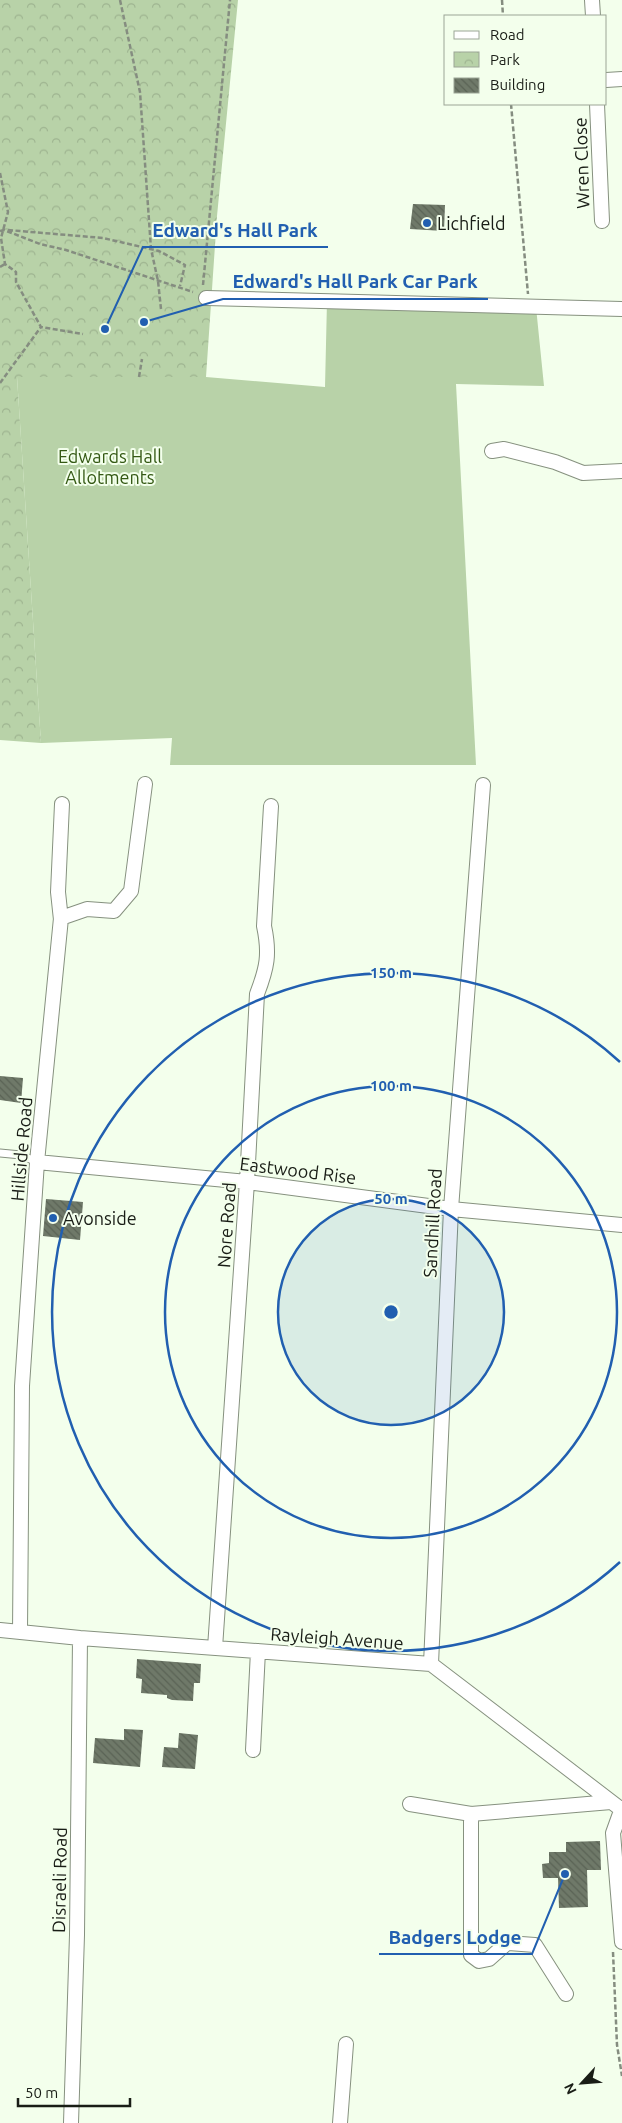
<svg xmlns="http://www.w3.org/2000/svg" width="622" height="2123" font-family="Ubuntu,sans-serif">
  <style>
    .green { fill: #b8d2a8 }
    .park { fill: url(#park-crowns) }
    .building { fill: url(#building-back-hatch) }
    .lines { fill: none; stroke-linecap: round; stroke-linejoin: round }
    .service-casing { stroke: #86917f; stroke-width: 9 }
    .minor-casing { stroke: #86917f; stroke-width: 16 }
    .path { stroke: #858d80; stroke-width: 2.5; stroke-dasharray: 5 2.5; stroke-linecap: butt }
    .service { stroke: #fff; stroke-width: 7 }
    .minor { stroke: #fff; stroke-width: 14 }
    .ring { fill: none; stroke: #215fb0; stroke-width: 2.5 }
    .poi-dot { fill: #215fb0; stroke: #f3ffec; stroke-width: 2 }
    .labels { text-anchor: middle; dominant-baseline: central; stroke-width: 4; stroke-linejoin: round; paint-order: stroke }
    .street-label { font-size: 18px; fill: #191d16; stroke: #f3ffec }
    .poi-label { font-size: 18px; fill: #191d16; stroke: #f3ffec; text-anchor: start }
    .park-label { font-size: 18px; fill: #345914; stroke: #f3ffec }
    .centre { fill: #215fb0; stroke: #f3ffec; stroke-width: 2.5 }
    .ring-label { font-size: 15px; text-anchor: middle; font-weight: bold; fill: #215fb0; stroke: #f3ffec; stroke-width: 4; stroke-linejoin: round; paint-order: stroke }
    .leader { fill: none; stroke: #215fb0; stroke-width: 2 }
    .callout-dot { fill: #215fb0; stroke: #f3ffec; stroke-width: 2 }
    .callout-label { font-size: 19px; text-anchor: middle; font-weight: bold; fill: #215fb0; stroke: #f3ffec; stroke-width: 4; stroke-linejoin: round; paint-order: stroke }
  </style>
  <defs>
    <pattern id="park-crowns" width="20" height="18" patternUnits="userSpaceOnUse" patternTransform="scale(1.25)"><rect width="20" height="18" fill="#b8d2a8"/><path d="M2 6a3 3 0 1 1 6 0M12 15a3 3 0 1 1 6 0" fill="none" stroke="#9eb490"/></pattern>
    <pattern id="building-back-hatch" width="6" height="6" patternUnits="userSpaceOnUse" patternTransform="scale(1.25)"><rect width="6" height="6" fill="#6f7969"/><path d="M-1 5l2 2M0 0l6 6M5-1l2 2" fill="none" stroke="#5a6355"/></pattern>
  </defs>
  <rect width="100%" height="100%" fill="#f3ffec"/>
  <path class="green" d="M 327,301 L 536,307 L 544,386 L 456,384 L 476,765 L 170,765 L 172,738 L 41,743 L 17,377 L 206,377 L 325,387 Z"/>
  <path class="park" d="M 0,0 L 238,0 L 217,216 L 206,377 L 17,377 L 41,743 L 0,740 Z"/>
  <path class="building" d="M 413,204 L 445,205 L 444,231 L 410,229 Z
    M 0,1076 L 23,1078 L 21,1103 L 0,1100 Z
    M 46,1199 L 83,1202 L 80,1240 L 43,1236 Z
    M 137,1659 L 201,1664 L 200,1683 L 194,1683 L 193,1701 L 172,1700 L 167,1698 L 167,1695 L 141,1693 L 142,1679 L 136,1678 Z
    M 124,1729 L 143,1730 L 140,1767 L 93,1763 L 95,1738 L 124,1740 Z
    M 179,1733 L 198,1735 L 195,1769 L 162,1767 L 164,1747 L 178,1748 Z
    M 600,1841 L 601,1870 L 587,1870 L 588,1907 L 559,1908 L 558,1878 L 543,1878 L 542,1864 L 549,1863 L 549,1852 L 566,1852 L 566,1842 Z"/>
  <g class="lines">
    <defs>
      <path id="service" d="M 0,1153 L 21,1155 L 37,1162"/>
      <path id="minor" d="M 592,0 L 593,16
        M 606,80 L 622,79
        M 597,104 L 602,221
        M 206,298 L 622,309
        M 492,451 L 504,449 L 555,462 L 583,473 L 622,471
        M 61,920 L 58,892 L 62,804
        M 37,1162 L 247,1182 L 451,1209 L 622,1225
        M 0,1630 L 80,1638 L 431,1664 L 622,1810
        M 20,1632 L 22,1386 L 37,1162 L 61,918 L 87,909 L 114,911 L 131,891 L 145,784
        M 215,1648 L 247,1182 L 257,994 C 267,968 270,954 264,926 L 271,806
        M 431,1664 L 451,1209 L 483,785
        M 253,1750 L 258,1651
        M 410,1804 L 471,1814 L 611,1802
        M 622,1808 L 613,1833 L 622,1942
        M 471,1814 L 471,1955 L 479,1961 L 489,1959 L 507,1943 L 535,1945 L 566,1994
        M 71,2123 L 77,1935 L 80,1638
        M 340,2123 L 346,2044"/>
    </defs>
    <use href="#service" class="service-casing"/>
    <use href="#minor" class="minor-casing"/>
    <path class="path" d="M 120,0 L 140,92 L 151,249 L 158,281 L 161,309
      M 502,0 L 503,16
      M 511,104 L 528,294
      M 0,173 L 8,212 L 1,238 L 5,264 L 16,272 L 16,282 L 41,327 L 83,334
      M 8,230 L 103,238 L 159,251 L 185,265 L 180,286
      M 0,231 L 4,230 L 40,244 L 66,250 L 193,292
      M 0,267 L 5,264
      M 203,285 L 230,0
      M 139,377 L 142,359
      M 0,383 L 41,327
      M 613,1952 L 617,2045 L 622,2076"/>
    <use href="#service" class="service"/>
    <use href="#minor" class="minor"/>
  </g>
  <circle cx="391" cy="1312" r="113" fill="#215fb0" fill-opacity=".12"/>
  <g class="ring">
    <circle cx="391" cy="1312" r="113"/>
    <circle cx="391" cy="1312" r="226"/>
    <path d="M620 1562A339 339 0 1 1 620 1062"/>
  </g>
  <g class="poi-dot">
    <circle cx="427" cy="223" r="5"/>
    <circle cx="53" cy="1218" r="5"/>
  </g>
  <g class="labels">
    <g class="street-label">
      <text transform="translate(581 163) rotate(-92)">Wren Close</text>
      <text transform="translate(21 1149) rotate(-85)">Hillside Road</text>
      <text transform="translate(298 1170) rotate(7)">Eastwood Rise</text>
      <text transform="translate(432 1223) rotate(-87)">Sandhill Road</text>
      <text transform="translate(226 1225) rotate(-86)">Nore Road</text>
      <text transform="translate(337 1638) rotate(4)">Rayleigh Avenue</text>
      <text transform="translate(59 1880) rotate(-89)">Disraeli Road</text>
    </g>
    <g class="poi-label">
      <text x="437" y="223">Lichfield</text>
      <text x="63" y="1218">Avonside</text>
    </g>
    <g class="park-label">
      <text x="110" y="456">Edwards Hall<tspan x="110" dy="21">Allotments</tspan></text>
    </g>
  </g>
  <circle cx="391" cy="1312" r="8" class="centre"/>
  <g class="ring-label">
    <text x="391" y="978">150 m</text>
    <text x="391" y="1091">100 m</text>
    <text x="391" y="1204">50 m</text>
  </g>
  <path class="leader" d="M105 329L143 247H328M144 322L223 299H488M565 1874L532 1954H379"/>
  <g class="callout-dot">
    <circle cx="105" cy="329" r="5"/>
    <circle cx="144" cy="322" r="5"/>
    <circle cx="565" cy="1874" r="5"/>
  </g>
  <g class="callout-label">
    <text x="235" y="237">Edward's Hall Park</text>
    <text x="355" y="288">Edward's Hall Park Car Park</text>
    <text x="455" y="1944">Badgers Lodge</text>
  </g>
  <rect x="444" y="15" width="162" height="90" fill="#f3ffec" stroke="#9ca596"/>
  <rect x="454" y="31" width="25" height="8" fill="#ffffff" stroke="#9ca596"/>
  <text x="490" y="40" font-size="15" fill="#191d16">Road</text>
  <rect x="454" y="52" width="25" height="15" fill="url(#park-crowns)" stroke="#9ca596"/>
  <text x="490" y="65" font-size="15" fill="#191d16">Park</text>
  <rect x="454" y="78" width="25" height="15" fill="url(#building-back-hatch)" stroke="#9ca596"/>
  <text x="490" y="90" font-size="15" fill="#191d16">Building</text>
  <g transform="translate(582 2083) rotate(244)" stroke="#f3ffec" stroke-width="4" paint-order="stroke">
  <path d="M0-4L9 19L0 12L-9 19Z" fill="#191d16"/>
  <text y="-8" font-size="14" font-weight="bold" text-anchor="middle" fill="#191d16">N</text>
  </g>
  <path d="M18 2098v8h112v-8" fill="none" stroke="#191d16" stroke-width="2.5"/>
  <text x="25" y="2098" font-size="15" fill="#191d16" stroke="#f3ffec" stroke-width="4" paint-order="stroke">50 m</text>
</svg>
